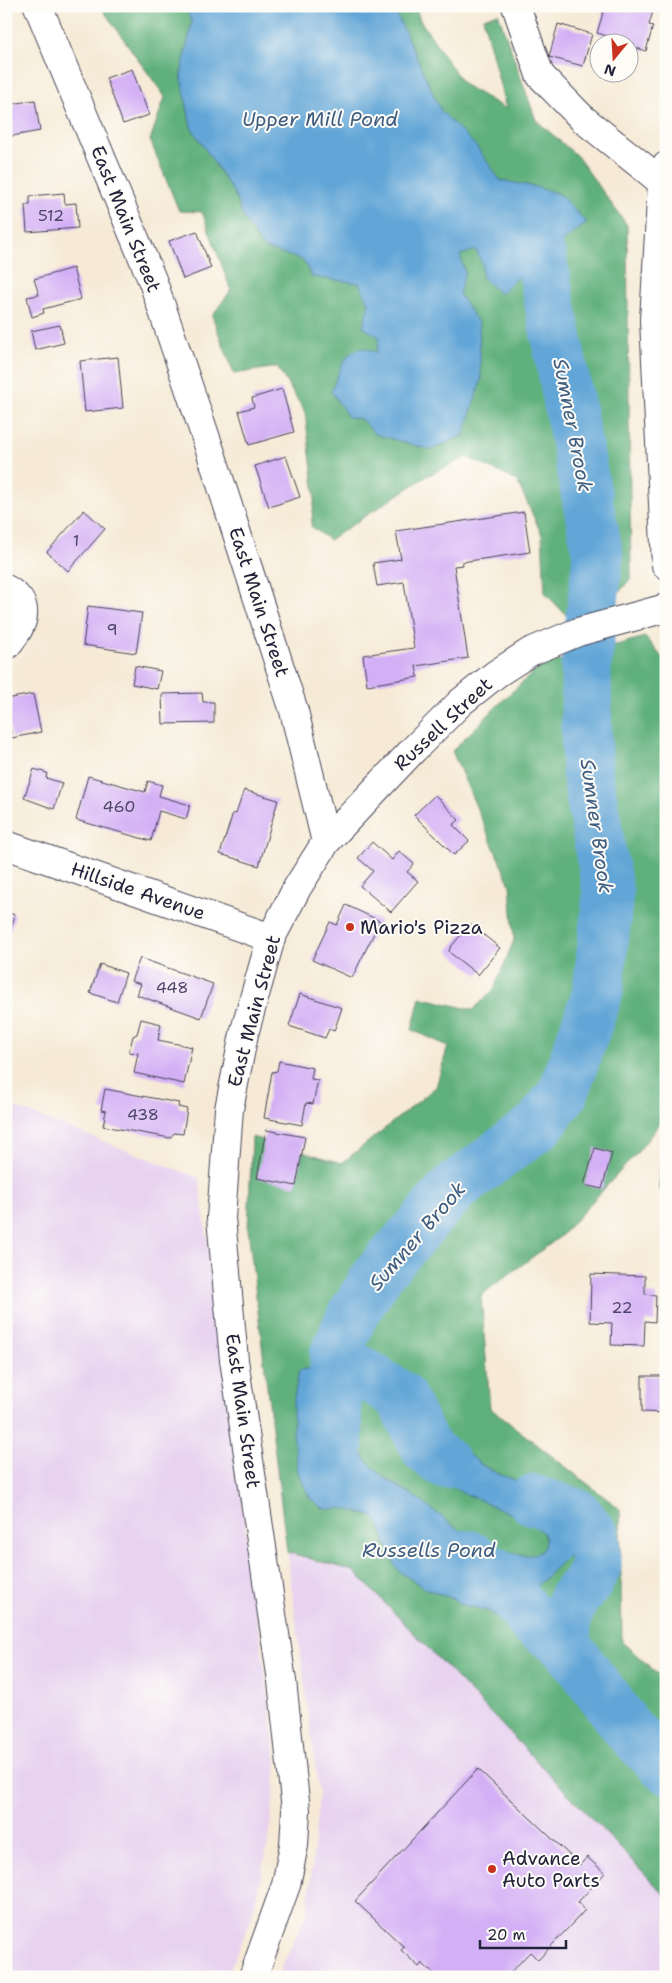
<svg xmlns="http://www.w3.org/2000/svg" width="672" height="1983" font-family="'Shantell Sans',sans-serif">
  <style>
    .built { fill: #e7d2ef }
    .forest { fill: #61b07b; stroke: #42695b }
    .water { fill: #62a6d7; stroke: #426489 }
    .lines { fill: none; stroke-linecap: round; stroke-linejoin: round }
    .river { stroke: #62a6d7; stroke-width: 51 }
    .building { fill: #d3aff5 }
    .minor-casing { stroke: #424052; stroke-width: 30 }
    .major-casing { stroke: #424052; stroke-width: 30 }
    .minor { stroke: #fff; stroke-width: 28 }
    .major { stroke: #fff; stroke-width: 28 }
    .poi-dot { fill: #c8321e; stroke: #fdfcf7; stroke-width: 2 }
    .labels { text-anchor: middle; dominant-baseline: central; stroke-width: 4; stroke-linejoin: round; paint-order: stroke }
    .number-label { font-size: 16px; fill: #4e456a }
    .street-label { font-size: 19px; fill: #22223b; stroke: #fdfcf7 }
    .poi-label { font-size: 19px; fill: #22223b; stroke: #fdfcf7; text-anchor: start }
    .water-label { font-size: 20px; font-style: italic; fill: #3f5d81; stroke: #fdfcf7 }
  </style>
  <rect width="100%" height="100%" fill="#fdfcf7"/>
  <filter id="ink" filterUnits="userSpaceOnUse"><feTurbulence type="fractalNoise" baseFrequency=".02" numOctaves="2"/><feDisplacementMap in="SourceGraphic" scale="10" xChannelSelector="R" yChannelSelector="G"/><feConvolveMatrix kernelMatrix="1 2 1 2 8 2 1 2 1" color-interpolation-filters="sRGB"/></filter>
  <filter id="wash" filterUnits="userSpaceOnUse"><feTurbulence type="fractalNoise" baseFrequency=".0096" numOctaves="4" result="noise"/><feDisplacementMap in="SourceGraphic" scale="20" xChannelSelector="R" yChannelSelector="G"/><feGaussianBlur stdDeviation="1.12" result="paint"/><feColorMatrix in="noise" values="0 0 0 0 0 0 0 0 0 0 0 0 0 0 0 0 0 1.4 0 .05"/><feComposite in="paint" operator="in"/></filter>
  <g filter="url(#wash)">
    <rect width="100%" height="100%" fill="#f6ead6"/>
    <path class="built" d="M 6,1104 L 199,1178 L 277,1764 L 269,1840 L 251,1919 L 227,1977 L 6,1977 Z
      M 275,1463 L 666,1853 L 666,1977 L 277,1977 L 308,1910 L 319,1792 Z"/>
    <path class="forest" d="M 100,6 L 415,6 L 420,20 L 463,84 L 506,109 L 483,18 L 498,13 L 536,120 L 577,156 L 627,225 L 631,578 L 618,594 L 569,618 L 545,593 L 542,535 L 517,481 L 467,457 L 427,476 L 329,540 L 311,526 L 315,496 L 305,412 L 277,367 L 234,374 L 212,316 L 231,290 L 202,212 L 179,211 L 150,140 L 165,97 Z
      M 645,637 L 666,662 L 666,1116 L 636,1154 L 561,1236 L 481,1295 L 490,1408 L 620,1509 L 622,1642 L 666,1681 L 666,1896 L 354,1571 L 287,1552 L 248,1229 L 252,1137 L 342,1163 L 436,1087 L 448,1046 L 412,1030 L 420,997 L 473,1010 L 494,989 L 514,940 L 510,885 L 452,751 L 503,700 L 540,666 Z"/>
    <path class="water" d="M 184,6 L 393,6 L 441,111 L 476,146 L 500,180 L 536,187 L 559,194 L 587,223 L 541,257 L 500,294 L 482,277 L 482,264 L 476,250 L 460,255 L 465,273 L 459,294 L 479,324 L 481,380 L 464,435 L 431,450 L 375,434 L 361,419 L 348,417 L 331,391 C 338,376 343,351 362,348 C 366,348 372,351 377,352 L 379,337 L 363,327 L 369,303 L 359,283 L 312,277 L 303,260 L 263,248 L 242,215 L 235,195 L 191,127 L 181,75 L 192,22 Z
      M 313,1368 L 327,1370 L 349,1388 L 353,1395 L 354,1428 L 360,1450 L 367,1461 L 384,1478 L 411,1494 L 463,1533 L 489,1546 L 526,1556 L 540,1552 L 544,1547 L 545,1540 L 543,1533 L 532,1523 L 457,1490 L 442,1473 L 425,1460 L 413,1442 L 401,1415 L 403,1408 L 415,1402 L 421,1405 L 440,1424 L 458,1446 L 482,1465 L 498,1474 L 561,1496 L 586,1510 L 602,1524 L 502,1619 L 488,1611 L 460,1604 L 454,1599 L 426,1589 L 400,1572 L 395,1566 L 378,1522 L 372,1516 L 344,1508 L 329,1509 L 321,1507 L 310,1498 L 298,1472 L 293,1434 L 293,1405 L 299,1370 Z"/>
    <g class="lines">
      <path class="river" d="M 335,1355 L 400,1396 L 427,1450 L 445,1463
        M 338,1447 L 335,1391 L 335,1355 L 352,1316 L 379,1273 L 454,1188 L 539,1125 L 563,1093 L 598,992 L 608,893 L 587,772 L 586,667 L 598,555 L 541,257 L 487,211
        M 533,1500 L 577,1514 L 594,1536 L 596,1566 L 587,1583 L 574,1598 L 565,1620 L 566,1645
        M 468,1555 L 493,1571 L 533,1622 L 566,1645 L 629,1730 L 666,1768"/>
    </g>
    <g id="blocks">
      <path class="building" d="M 605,6 L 637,6 L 653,11 L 649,25 L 653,26 L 646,51 L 630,46 L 630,42 L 616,42 L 618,39 L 597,33 Z
        M 558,24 L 592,34 L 583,66 L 549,57 Z
        M 132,69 L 149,115 L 123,124 L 106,78 Z
        M 35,100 L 40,131 L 6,137 L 6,105 Z
        M 64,193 L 65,204 L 76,203 L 78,228 L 27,232 L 25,205 L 30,205 L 30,196 Z
        M 197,231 L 211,268 L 183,279 L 169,241 Z
        M 73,268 L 81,299 L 43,309 L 44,313 L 32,317 L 27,297 L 39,295 L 34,279 Z
        M 60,325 L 64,343 L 35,350 L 31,331 Z
        M 118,357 L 123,408 L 85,412 L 80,361 Z
        M 282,389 L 294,432 L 249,445 L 239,411 L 254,407 L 252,398 Z
        M 286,456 L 300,497 L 269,507 L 255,466 Z
        M 84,510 L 105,529 L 68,571 L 47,552 Z
        M 524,512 L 530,552 L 462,562 L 463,565 L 454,566 L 468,658 L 416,666 L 418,677 L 367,685 L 363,655 L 414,648 L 404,582 L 377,586 L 373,563 L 401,559 L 396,531 Z
        M 88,606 L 142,613 L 136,653 L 83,645 Z
        M 135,666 L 161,671 L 157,689 L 132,684 Z
        M 202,693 L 203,702 L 214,702 L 214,723 L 163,724 L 162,694 Z
        M 33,694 L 41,732 L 12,738 L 6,711 L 6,699 Z
        M 34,769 L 47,773 L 46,778 L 62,783 L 54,809 L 24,798 Z
        M 88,776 L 145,792 L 148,781 L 162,785 L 159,796 L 190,805 L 186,819 L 159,811 L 151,841 L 76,820 Z
        M 244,790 L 278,800 L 259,866 L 220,854 L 233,813 L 236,814 Z
        M 435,795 L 459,820 L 453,825 L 469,841 L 454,855 L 414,815 Z
        M 372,842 L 392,860 L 399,851 L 414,864 L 407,872 L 418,881 L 391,912 L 360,886 L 373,871 L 358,858 Z
        M 346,905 L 380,921 L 352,978 L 312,960 L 330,922 L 337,925 Z
        M 6,912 L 15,915 L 7,941 L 6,941 Z
        M 470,924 L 500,948 L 478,975 L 449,952 L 450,948 Z
        M 140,958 L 213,984 L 201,1018 L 137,995 L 141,984 L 131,981 Z
        M 100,964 L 126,973 L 117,1002 L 90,993 Z
        M 300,994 L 342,1008 L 334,1031 L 329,1029 L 325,1038 L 289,1026 Z
        M 141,1019 L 161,1024 L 158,1040 L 192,1047 L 184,1084 L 134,1073 L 138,1053 L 129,1052 L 133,1036 L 137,1034 Z
        M 279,1061 L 313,1068 L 311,1079 L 318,1080 L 313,1104 L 306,1103 L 302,1125 L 264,1118 L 272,1072 L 277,1071 Z
        M 105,1089 L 179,1103 L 178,1107 L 187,1109 L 183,1134 L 174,1133 L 170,1138 L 103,1126 L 106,1111 L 101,1110 Z
        M 266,1130 L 305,1137 L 296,1186 L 257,1178 Z
        M 662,1142 L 666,1143 L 666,1187 L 660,1187 Z
        M 595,1148 L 612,1153 L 602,1189 L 584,1185 Z
        M 591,1274 L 645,1276 L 645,1294 L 656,1295 L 655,1322 L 645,1321 L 644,1346 L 611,1345 L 612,1323 L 590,1322 Z
        M 642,1376 L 666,1376 L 666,1413 L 642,1412 Z
        M 478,1769 L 580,1865 L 587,1857 L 605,1873 L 578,1902 L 585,1910 L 538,1960 L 530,1952 L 506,1977 L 437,1977 L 422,1963 L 419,1967 L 401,1950 L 404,1947 L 355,1901 Z"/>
    </g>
  </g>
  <g filter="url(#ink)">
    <use href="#blocks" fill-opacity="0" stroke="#424052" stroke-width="1"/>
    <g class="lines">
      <defs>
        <path id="minor" d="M 516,6 L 540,75 L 583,119 L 662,182
          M 666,166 L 662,182 L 654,320 L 666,565
          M 6,589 C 34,605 23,627 6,646
          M 6,845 L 271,938"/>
        <path id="major" d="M 38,6 L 153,282 L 210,450 L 294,711 L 326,842
          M 253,1977 L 286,1885 L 294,1845 L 296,1810 L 282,1681 L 234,1360 L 221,1218 L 229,1109 L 244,1034 L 271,938 L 297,888 L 326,842 L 414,749 L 461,702 L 496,674 L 530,652 L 578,632 L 666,608"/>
      </defs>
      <use href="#minor" class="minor-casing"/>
      <use href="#major" class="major-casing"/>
      <use href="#minor" class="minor"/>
      <use href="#major" class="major"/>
    </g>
  </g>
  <g class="poi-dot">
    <circle cx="350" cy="927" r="5"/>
    <circle cx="492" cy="1869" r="5"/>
  </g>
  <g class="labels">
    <g class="number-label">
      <text x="51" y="215">512</text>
      <text x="76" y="540">1</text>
      <text x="112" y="629">9</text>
      <text x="119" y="806">460</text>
      <text x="172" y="987">448</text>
      <text x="143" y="1114">438</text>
      <text x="622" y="1307">22</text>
    </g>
    <g class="street-label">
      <text transform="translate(126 219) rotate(68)">East Main Street</text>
      <text transform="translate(259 602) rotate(72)">East Main Street</text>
      <text transform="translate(443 724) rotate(-43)">Russell Street</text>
      <text transform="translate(138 891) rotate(19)">Hillside Avenue</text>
      <text transform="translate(254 1011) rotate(-75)">East Main Street</text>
      <text transform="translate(243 1411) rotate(82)">East Main Street</text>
    </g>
    <g class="poi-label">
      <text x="360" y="927">Mario's Pizza</text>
      <text x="502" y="1858">Advance<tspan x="502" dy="22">Auto Parts</tspan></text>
    </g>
    <g class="water-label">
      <text x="320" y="119">Upper Mill Pond</text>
      <text transform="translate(573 425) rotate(79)">Sumner Brook</text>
      <text transform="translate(597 826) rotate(82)">Sumner Brook</text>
      <text transform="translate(417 1236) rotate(-49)">Sumner Brook</text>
      <text x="429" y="1550">Russells Pond</text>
    </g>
  </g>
  <rect width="672" height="1983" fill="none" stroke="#fdfcf7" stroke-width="25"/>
  <g transform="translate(614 58) rotate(198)"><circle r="24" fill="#fdfcf7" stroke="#a5a5ac"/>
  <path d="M0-4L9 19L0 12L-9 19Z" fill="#c8321e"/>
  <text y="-8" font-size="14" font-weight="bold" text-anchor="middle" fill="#22223b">N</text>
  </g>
  <path d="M480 1940v8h86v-8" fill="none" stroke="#22223b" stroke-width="2.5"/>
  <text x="487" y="1940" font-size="15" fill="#22223b" stroke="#fdfcf7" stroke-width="4" paint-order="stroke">20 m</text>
</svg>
